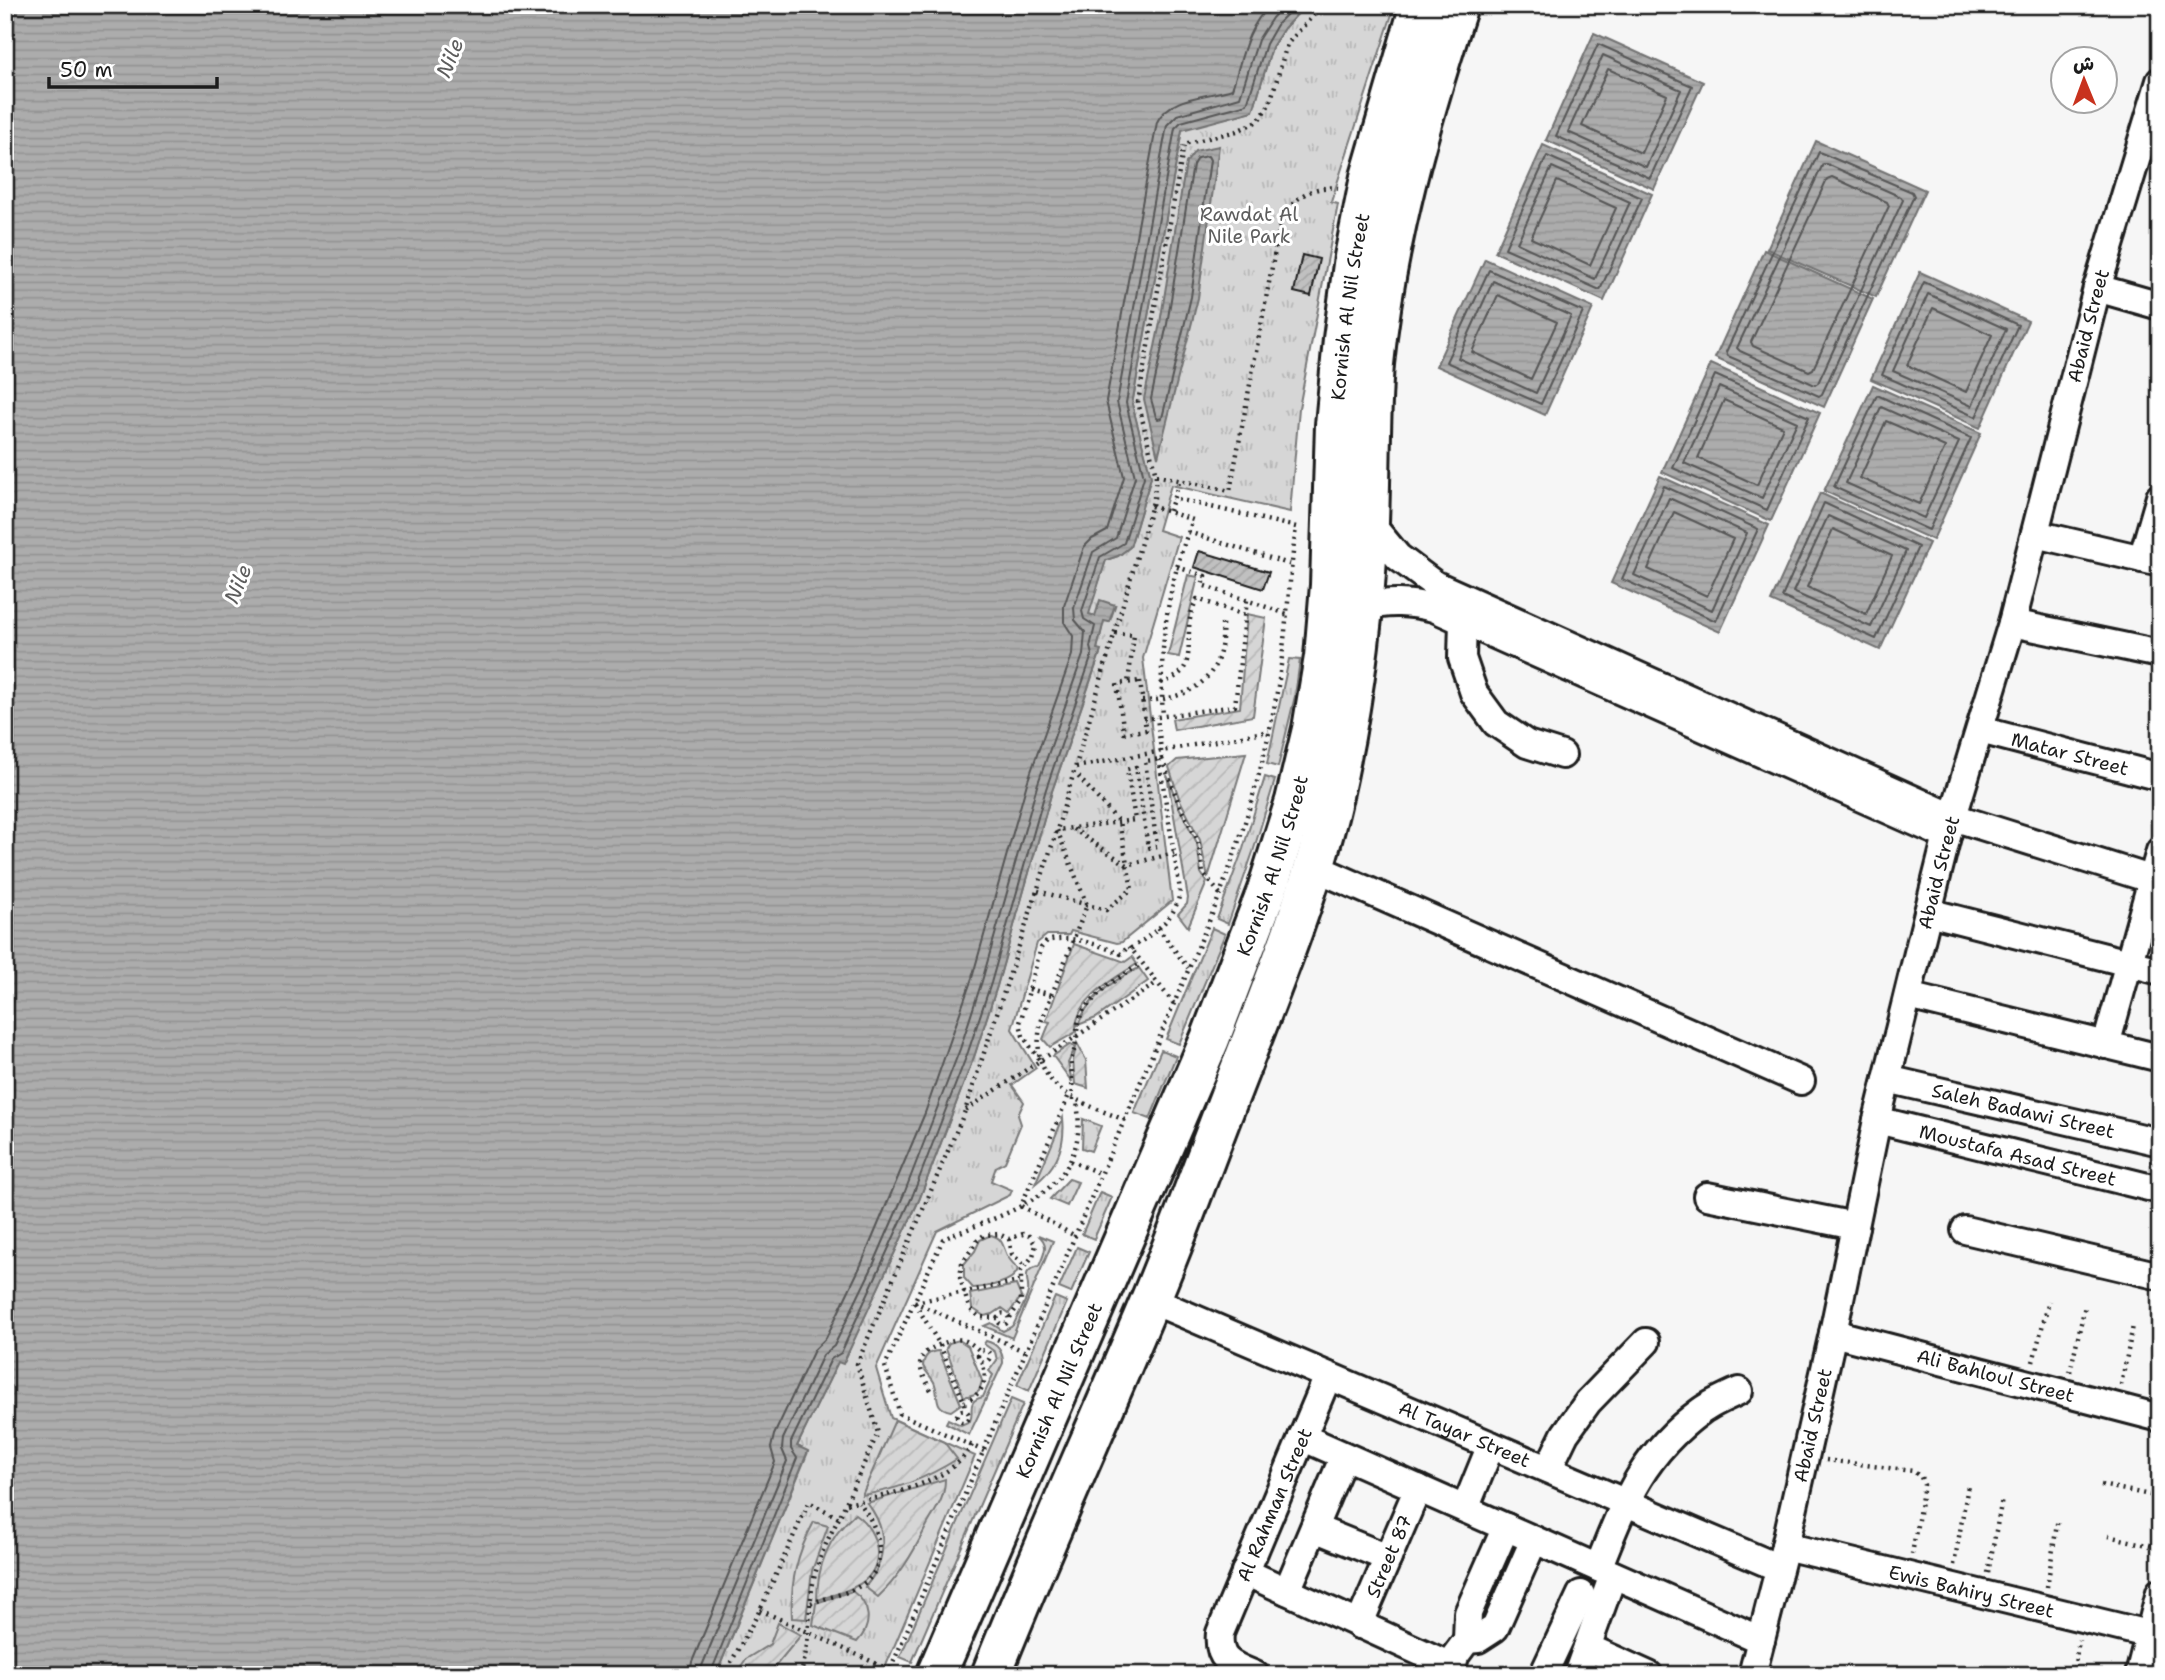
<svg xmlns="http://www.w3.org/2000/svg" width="2165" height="1680" font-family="'Shantell Sans','Playpen Sans Arabic',sans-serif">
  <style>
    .grass { fill: url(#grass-tufts); stroke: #797979; stroke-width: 2 }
    .garden { fill: url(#garden-furrows); stroke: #797979; stroke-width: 2 }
    .water { fill: url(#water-rules); stroke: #727272; stroke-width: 2 }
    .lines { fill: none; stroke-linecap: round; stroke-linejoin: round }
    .shore { stroke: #565656; stroke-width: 2 }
    .building { fill: url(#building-hatch); stroke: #1c1c1c; stroke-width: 2 }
    .minor-casing { stroke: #1c1c1c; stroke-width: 32 }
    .highway-casing { stroke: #1c1c1c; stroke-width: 44 }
    .path { stroke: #1c1c1c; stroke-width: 4.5; stroke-dasharray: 2 5; stroke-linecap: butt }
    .minor { stroke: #fff; stroke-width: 26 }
    .highway { stroke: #fff; stroke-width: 38 }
    .labels { text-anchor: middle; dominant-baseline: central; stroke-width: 6; stroke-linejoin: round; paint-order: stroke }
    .park-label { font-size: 19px; fill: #5d5d5d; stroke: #fff }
    .street-label { font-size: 19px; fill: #1c1c1c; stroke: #fff }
    .water-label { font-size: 21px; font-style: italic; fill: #5d5d5d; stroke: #fff }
  </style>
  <defs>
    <pattern id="grass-tufts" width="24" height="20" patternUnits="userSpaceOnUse" patternTransform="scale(1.75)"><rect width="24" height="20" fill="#d6d6d6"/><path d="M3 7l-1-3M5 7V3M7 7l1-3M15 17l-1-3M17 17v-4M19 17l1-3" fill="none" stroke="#b7b7b7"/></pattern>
    <pattern id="garden-furrows" width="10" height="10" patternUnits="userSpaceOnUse" patternTransform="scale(1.75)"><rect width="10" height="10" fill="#d6d6d6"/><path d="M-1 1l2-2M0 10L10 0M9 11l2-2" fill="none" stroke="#b7b7b7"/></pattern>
    <pattern id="water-rules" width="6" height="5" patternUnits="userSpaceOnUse" patternTransform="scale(1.75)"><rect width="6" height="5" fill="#acacac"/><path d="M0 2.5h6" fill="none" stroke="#939393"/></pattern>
    <pattern id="building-hatch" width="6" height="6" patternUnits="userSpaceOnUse" patternTransform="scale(1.75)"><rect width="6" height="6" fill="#c0c0c0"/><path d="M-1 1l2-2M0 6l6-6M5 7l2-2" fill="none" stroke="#a4a4a4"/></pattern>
  </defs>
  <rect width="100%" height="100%" fill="#f6f6f6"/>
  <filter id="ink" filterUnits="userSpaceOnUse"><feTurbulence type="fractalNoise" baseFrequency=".0143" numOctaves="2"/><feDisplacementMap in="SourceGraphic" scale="14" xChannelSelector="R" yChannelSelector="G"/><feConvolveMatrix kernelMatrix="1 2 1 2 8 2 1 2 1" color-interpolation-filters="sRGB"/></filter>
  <g filter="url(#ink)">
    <path class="grass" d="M 1306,5 L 1395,5 L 1331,202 L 1338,204 L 1299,408 L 1290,512 L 1171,485 L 1158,530 L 1179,537 L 1143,658 L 1172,901 L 1122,942 L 1117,943 L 1071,931 L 1069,935 L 1047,935 L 1037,943 L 1012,1029 L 1036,1068 L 1012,1085 L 1024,1102 L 1018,1115 L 1021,1124 L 1005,1162 L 996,1167 L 991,1181 L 1012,1190 L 1010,1195 L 937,1231 L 876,1368 L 891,1418 L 975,1456 L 882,1675 L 716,1675 L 808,1452 L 797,1446 L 838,1361 L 843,1363 L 919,1200 L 975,1054 L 997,986 L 1052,791 L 1101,651 L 1097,649 L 1104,620 L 1110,621 L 1115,606 L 1095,616 L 1088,614 L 1106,560 L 1118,556 L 1130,547 L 1151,477 L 1132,405 L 1182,129 L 1253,111 L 1272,47 L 1284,28 Z
      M 1289,659 L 1300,660 L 1295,696 L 1278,767 L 1267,764 Z
      M 1265,777 L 1275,780 L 1253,852 L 1228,924 L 1217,919 L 1243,849 Z
      M 1212,928 L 1225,934 L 1179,1044 L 1166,1039 Z
      M 1161,1050 L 1176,1056 L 1150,1119 L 1134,1113 Z
      M 1063,1118 C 1066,1146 1057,1167 1035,1184 Z
      M 1083,1119 L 1101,1126 L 1091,1151 L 1082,1148 Z
      M 1069,1179 L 1078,1182 L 1067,1206 L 1050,1199 Z
      M 1100,1192 L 1112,1197 L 1094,1239 L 1082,1234 Z
      M 991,1235 C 1002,1238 1002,1243 1006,1253 C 1008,1259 1014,1264 1018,1269 C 1014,1283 987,1287 973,1288 L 964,1278 L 964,1264 L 975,1251 L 980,1240 Z
      M 1038,1235 L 1053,1241 L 1012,1338 L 984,1326 L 991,1323 L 1003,1331 L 1011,1327 L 1014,1324 C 1018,1314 1026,1303 1028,1292 C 1030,1280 1019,1271 1039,1266 C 1044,1254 1050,1244 1038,1235 Z
      M 1077,1247 L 1089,1252 L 1071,1293 L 1059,1288 Z
      M 1016,1285 L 1021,1297 L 1009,1313 L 1002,1308 L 993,1314 L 984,1316 L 972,1308 L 970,1294 Z
      M 1055,1297 L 1067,1302 L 1029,1391 L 1017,1385 Z
      M 959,1340 L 968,1346 L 980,1375 L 982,1381 L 979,1391 L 975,1394 L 964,1397 L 946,1348 L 949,1343 Z
      M 986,1341 C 998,1344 1003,1351 1003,1363 L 969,1435 L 946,1423 L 948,1419 L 961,1425 L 970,1421 C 975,1411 965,1401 983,1397 L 993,1375 L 989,1371 L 997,1360 L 995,1352 L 984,1344 Z
      M 939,1351 L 961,1404 L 951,1411 C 932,1408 940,1395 934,1382 C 931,1376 926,1373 923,1366 C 924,1356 929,1351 939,1351 Z
      M 1011,1399 L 1023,1404 L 912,1662 L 900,1657 Z"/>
    <path class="garden" d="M 1188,575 L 1198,577 L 1179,657 L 1168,655 Z
      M 1247,614 L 1266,618 L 1253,716 L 1174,730 L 1172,719 L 1240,708 Z
      M 1246,753 L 1208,878 L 1200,840 L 1179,798 L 1169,767 L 1177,760 Z
      M 1167,775 L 1178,805 L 1197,843 L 1201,873 L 1207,882 L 1188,927 L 1178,914 L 1187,904 L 1188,898 Z
      M 1074,944 L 1125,962 L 1132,957 L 1137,964 C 1113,979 1074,1000 1076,1032 L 1050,1047 L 1043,1039 L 1050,1022 L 1046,1021 Z
      M 1139,968 L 1148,981 L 1096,1018 L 1078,1025 C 1088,998 1113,980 1139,968 Z
      M 1077,1043 L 1086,1060 L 1088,1088 L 1075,1084 L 1073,1060 Z
      M 1071,1044 L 1075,1048 L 1068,1063 L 1072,1082 L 1053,1056 Z
      M 895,1420 L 944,1442 L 957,1459 C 927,1478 898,1490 862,1495 Z
      M 945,1479 C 945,1501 934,1511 925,1529 C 912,1555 899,1577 878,1597 L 865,1587 C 887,1561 889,1530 867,1503 Z
      M 855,1514 C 881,1532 888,1572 854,1587 C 843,1593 829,1596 817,1600 C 817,1566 829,1536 855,1514 Z
      M 814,1522 L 828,1526 L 812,1571 L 806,1619 L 792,1618 C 790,1582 797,1553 814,1522 Z
      M 852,1591 C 871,1604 873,1625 857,1642 L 813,1625 L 816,1603 Z
      M 778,1623 L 801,1635 L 768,1675 L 735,1675 L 746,1659 L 770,1644 Z"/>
    <path class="water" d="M 5,5 L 1306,5 L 1284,28 L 1272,47 L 1253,111 L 1182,130 L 1132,404 L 1151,477 L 1130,547 L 1118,556 L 1106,560 L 1089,614 L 1095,616 L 1100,600 L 1115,605 L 1109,622 L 1104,621 L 1097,649 L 1101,650 L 1052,791 L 997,986 L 975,1054 L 919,1200 L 843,1364 L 838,1362 L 797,1446 L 808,1451 L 716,1675 L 5,1675 Z
      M 1594,33 L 1703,82 L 1654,189 L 1546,140 Z
      M 1816,141 L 1925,190 L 1876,297 L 1767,249 Z
      M 1543,145 L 1652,194 L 1604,301 L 1495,252 Z
      M 1219,146 L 1198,298 L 1158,457 L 1144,399 L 1160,323 L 1186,163 L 1195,151 Z
      M 1764,250 L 1873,299 L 1824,407 L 1715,358 Z
      M 1485,259 L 1593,308 L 1545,415 L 1436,366 Z
      M 1920,272 L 2028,321 L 1980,428 L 1871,379 Z
      M 1711,364 L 1820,413 L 1771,521 L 1662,472 Z
      M 1873,385 L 1981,433 L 1933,540 L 1824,491 Z
      M 1660,476 L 1769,525 L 1720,632 L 1611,583 Z
      M 1820,493 L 1929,543 L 1880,650 L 1771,601 Z"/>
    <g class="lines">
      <path class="shore" d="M 1598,44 L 1692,86 L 1650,178 L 1556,136 Z
        M 1603,55 L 1681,90 L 1646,167 L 1568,132 Z
        M 1608,69 L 1667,95 L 1641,153 L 1582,126 Z
        M 1819,152 L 1912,192 L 1914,196 L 1822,394 L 1819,396 L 1728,356 L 1726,352 Z
        M 1208,156 L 1210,160 L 1191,297 L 1164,410 L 1162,418 L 1158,419 L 1156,417 L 1151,399 L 1167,324 L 1193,165 L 1197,158 Z
        M 1547,156 L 1642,198 L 1600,290 L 1505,248 Z
        M 1823,164 L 1827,164 L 1901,197 L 1903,200 L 1818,383 L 1815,385 L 1740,351 L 1737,348 Z
        M 1552,167 L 1630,202 L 1595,279 L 1517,243 Z
        M 1832,177 L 1887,202 L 1889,206 L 1813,369 L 1809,371 L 1753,346 L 1751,342 L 1827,179 Z
        M 1557,181 L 1616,208 L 1590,265 L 1531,238 Z
        M 1489,270 L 1583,312 L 1541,404 L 1446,362 Z
        M 1493,281 L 1571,316 L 1536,393 L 1458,358 Z
        M 1924,282 L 2018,325 L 1976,417 L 1882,375 Z
        M 1928,294 L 2006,329 L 1972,406 L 1893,371 Z
        M 1498,295 L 1557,322 L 1531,379 L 1472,352 Z
        M 1933,308 L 1992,335 L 1966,392 L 1907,365 Z
        M 1715,375 L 1809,417 L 1767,510 L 1673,468 Z
        M 1719,387 L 1797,422 L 1762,498 L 1684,463 Z
        M 1877,395 L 1971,438 L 1929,530 L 1834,487 Z
        M 1724,400 L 1783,427 L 1757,485 L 1698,458 Z
        M 1881,407 L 1959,442 L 1924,518 L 1846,483 Z
        M 1886,421 L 1945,447 L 1919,504 L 1860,478 Z
        M 1664,486 L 1758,529 L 1716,621 L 1622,579 Z
        M 1669,498 L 1747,533 L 1712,610 L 1634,575 Z
        M 1824,503 L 1918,547 L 1876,639 L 1782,597 Z
        M 1674,512 L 1733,539 L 1707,596 L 1648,569 Z
        M 1828,516 L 1906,551 L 1871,627 L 1793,592 Z
        M 1833,529 L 1892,556 L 1866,614 L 1807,587 Z
        M 690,1675 L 692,1662 L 775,1462 L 771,1448 L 774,1435 L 814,1350 L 826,1338 L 861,1265 L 925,1113 L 972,978 L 1027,783 L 1072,655 L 1073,636 L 1064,622 L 1064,606 L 1084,547 L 1092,539 L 1107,531 L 1124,477 L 1106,401 L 1157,122 C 1169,96 1208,97 1232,89 C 1242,59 1246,28 1270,5
        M 701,1675 L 702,1666 L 787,1461 L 782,1449 L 783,1439 L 823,1355 L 834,1346 L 871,1270 L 904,1194 L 960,1049 L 982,981 L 1037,786 L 1083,655 L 1085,632 L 1075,620 L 1074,608 L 1093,552 L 1116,538 L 1135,477 L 1117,402 L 1167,125 L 1177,115 L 1240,97 L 1258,40 L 1272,18 L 1284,5
        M 710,1675 L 797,1458 L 791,1449 L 791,1442 L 831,1359 L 841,1353 L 912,1197 L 968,1052 L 991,983 L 1046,789 L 1092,655 L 1090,647 L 1095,626 L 1084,619 L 1082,611 L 1100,557 L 1124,543 L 1144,477 L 1126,403 L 1175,128 L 1181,122 L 1247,104 L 1266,44 L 1278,23 L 1296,5"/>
    </g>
    <path class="building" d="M 1302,255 L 1319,259 L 1311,296 L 1294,292 Z
      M 1199,551 L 1269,572 L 1263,589 L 1194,567 Z"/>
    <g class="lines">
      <defs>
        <g id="minor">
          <path d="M 2097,288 L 2160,306"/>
          <path d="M 1369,522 L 1398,557 L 1434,584 L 1953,817 L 2160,882"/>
          <path d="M 2035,534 L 2160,563"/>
          <path d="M 2142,559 L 2160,497"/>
          <path d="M 1364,607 C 1389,601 1409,602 1434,608 L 1947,836"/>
          <path d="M 1463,620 L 1462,658 L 1474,693 L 1496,723 L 1527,744 L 1562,755"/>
          <path d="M 2012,623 L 2160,654"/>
          <path id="s1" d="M 1980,730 L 2160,777"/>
          <path d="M 1314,867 L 1801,1081"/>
          <path d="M 1928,912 L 2160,971"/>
          <path d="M 1908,996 L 2160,1058"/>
          <path d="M 2106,1045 L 2160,851"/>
          <path id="s2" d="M 1887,1079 L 2160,1142"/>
          <path id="s3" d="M 1877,1120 L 2160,1190"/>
          <path d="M 1707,1196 L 1855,1226"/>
          <path d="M 1965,1230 L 2160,1276"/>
          <path id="s4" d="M 1151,1300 L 1779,1568"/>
          <path id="s5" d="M 1833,1333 L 2160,1418"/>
          <path d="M 1302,1437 L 1761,1640"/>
          <path d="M 1548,1469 L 1565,1434 L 1588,1402 L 1646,1342"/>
          <path d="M 1465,1509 L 1491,1445"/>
          <path d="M 1314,1528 L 1388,1558"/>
          <path id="s6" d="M 1785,1546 L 2160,1637"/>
          <path d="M 1598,1568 C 1624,1503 1641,1455 1701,1411 C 1712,1403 1726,1397 1739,1391"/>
          <path d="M 1245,1572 L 1451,1666"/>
          <path d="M 1287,1591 L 1344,1456"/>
          <path id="s7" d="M 1359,1625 L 1418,1488"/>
          <path d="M 1467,1640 L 1468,1613 L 1506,1527"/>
          <path d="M 1587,1647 L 1649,1675"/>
          <path id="s8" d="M 1255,1675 C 1232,1665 1217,1661 1220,1633 L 1328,1376"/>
          <path d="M 1451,1675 L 1455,1656 L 1467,1640 L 1478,1639 L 1495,1628 L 1534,1540"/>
          <path d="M 1543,1675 L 1581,1594"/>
          <path d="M 1577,1675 L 1613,1575"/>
          <path id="s9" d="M 1752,1675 L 1785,1546 L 1833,1333 L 1877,1120 L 1928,912 L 1947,836 L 2012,623 L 2097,288 L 2160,81"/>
          <path d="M 2139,1675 L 2160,1592"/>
        </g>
        <g id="highway">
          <path id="s10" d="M 936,1675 L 1210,1039 L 1267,890 L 1295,801 L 1312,729 L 1324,657 L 1330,585 L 1335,425 L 1343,339 L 1354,257 L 1370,177 L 1420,5"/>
          <path d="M 991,1675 C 1041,1550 1097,1427 1149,1303 C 1179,1233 1204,1161 1232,1090 C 1268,997 1310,896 1332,800 C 1353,708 1365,615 1369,522 C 1371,469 1370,416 1374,364 C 1386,240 1420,123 1458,5"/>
        </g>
      </defs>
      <use href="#minor" class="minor-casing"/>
      <use href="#highway" class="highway-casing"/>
      <path class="path" d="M 1156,475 L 1230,491 L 1280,224 C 1291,199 1310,185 1338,188
        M 1151,506 L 1193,520 C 1168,582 1158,649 1163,716
        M 1169,511 L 1180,480
        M 1188,532 L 1292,565
        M 1177,567 L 1205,576 L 1202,585 L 1287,614
        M 1115,633 L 1134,635 L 1128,683
        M 1140,681 L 1146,730 L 1124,733 L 1117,684 Z
        M 1161,683 C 1192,674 1188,657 1189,631 C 1189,619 1192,609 1197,599 L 1245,615
        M 1142,701 C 1192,700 1226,677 1222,623
        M 1144,719 L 1235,706 L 1247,600
        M 1162,759 L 1180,807 L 1198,840 L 1203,873 L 1220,894
        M 1076,767 L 1269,731
        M 1073,829 L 1127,865 L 1174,853
        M 1038,891 L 1106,910 L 1132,889 L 1119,822 L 1075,773
        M 1158,928 L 1188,968
        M 1131,949 C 1153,932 1177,920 1180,890 L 1159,760
        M 1029,989 L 1052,995
        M 1039,1059 L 1023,1036 L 1020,1023 L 1041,948 L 1047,941 C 1071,934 1099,945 1121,954 L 1129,946 L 1174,1004
        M 1068,1097 L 1021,1206 L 1075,1236
        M 1073,1100 L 1071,1060 L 1075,1048 L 1078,1023 L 1082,1012 L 1105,987 L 1142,963
        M 966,1110 L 1158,982
        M 1125,1120 C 1075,1100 1027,1087 1041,1022 L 1087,905 L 1057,830 L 1135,820 L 1127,769 L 1136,767 L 1148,848 L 1157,846 L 1145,761 L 1162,759 L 1157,717
        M 1070,1161 L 1102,1174
        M 1009,1239 L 1012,1254 L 1024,1265
        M 914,1302 L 1026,1352
        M 915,1302 L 1020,1281
        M 915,1303 L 940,1345 L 964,1402 L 965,1410
        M997.5 1319a5.5 5.5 0 1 1 11 0a5.5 5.5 0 1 1-11 0Z
        M 998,1318 L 979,1317 L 969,1308 L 960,1278 L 962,1263 L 977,1241 L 984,1235 L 999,1234 L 1009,1239 L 1023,1234 L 1029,1236 L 1036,1245 L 1033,1256 L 1021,1271 L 1021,1301 L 1009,1319
        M978 1356a6 6 0 1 1 12 0a6 6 0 1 1-12 0Z
        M 2033,1362 L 2049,1301
        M 2070,1372 L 2085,1306
        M 2121,1385 L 2133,1326
        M 931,1390 C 917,1366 913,1355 941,1344 C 960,1337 964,1337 980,1351
        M 964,1402 C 982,1395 989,1381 982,1362
        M957 1416a6 6 0 1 1 12 0a6 6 0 1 1-12 0Z
        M 984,1451 L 900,1414 L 885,1366 L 943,1239 C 1009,1211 1091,1194 1077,1102
        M 1826,1460 L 1913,1471 L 1921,1477 L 1924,1485 L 1912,1554
        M 2101,1485 L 2160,1497
        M 847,1504 C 887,1495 951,1484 972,1445
        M 2108,1536 L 2160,1548
        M 1954,1565 L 1968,1486
        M 1988,1573 L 2002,1499
        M 2047,1587 L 2058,1518
        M 811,1603 C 828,1597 848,1594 863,1584 C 892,1563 877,1525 859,1502
        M 760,1610 L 901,1675
        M 724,1675 L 760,1610 L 809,1502 L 839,1518 L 878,1433 L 857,1364 L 965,1111 L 1057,830 L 1154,498 L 1156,475 L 1138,402 L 1184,144 L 1237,131 L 1258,121 L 1270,103 L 1287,44 L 1323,5
        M 800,1675 C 810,1647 808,1618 812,1589 C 816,1563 827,1540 839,1518
        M 888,1675 L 1213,912 C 1241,841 1264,768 1277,692 C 1286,637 1289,582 1296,527 L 1173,498
        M 2073,1675 L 2079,1640"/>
      <use href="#minor" class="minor"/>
      <use href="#highway" class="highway"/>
    </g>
  </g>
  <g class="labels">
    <g class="park-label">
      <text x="1249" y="214">Rawdat Al<tspan x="1249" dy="22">Nile Park</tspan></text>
    </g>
    <g class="street-label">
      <text stroke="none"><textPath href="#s10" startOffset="1444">Kornish Al Nil Street</textPath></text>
      <text stroke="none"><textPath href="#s9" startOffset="1391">Abaid Street</textPath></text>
      <text stroke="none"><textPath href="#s1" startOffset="93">Matar Street</textPath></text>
      <text stroke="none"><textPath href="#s10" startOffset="877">Kornish Al Nil Street</textPath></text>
      <text stroke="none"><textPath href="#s9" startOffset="824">Abaid Street</textPath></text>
      <text stroke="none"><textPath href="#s2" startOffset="140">Saleh Badawi Street</textPath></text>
      <text stroke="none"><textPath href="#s3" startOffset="145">Moustafa Asad Street</textPath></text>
      <text stroke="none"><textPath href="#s5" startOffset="168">Ali Bahloul Street</textPath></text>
      <text stroke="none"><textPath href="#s10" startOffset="310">Kornish Al Nil Street</textPath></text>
      <text stroke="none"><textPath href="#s9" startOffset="257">Abaid Street</textPath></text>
      <text stroke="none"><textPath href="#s4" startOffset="341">Al Tayar Street</textPath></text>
      <text stroke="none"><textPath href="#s8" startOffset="200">Al Rahman Street</textPath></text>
      <text stroke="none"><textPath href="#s7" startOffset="75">Street 87</textPath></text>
      <text stroke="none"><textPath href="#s6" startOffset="192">Ewis Bahiry Street</textPath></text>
    </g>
    <g class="water-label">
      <text transform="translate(450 58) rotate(-68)">Nile</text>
      <text transform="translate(238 584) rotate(-68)">Nile</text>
    </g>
  </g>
  <rect width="2165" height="1680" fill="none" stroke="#fff" stroke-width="28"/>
  <rect x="14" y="14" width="2137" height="1652" fill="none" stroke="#1c1c1c" stroke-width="2.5" filter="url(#ink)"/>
  <g transform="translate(2084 80) rotate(359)"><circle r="33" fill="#ffffff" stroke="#a4a4a4" stroke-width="2"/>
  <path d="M0-5L12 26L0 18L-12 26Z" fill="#c8321e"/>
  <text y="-10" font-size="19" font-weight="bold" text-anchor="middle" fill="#1c1c1c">ش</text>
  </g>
  <path d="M49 77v10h168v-10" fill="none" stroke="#1c1c1c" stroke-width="3.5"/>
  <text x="60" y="77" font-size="21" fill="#1c1c1c" stroke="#ffffff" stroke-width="5" paint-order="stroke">50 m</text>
</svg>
